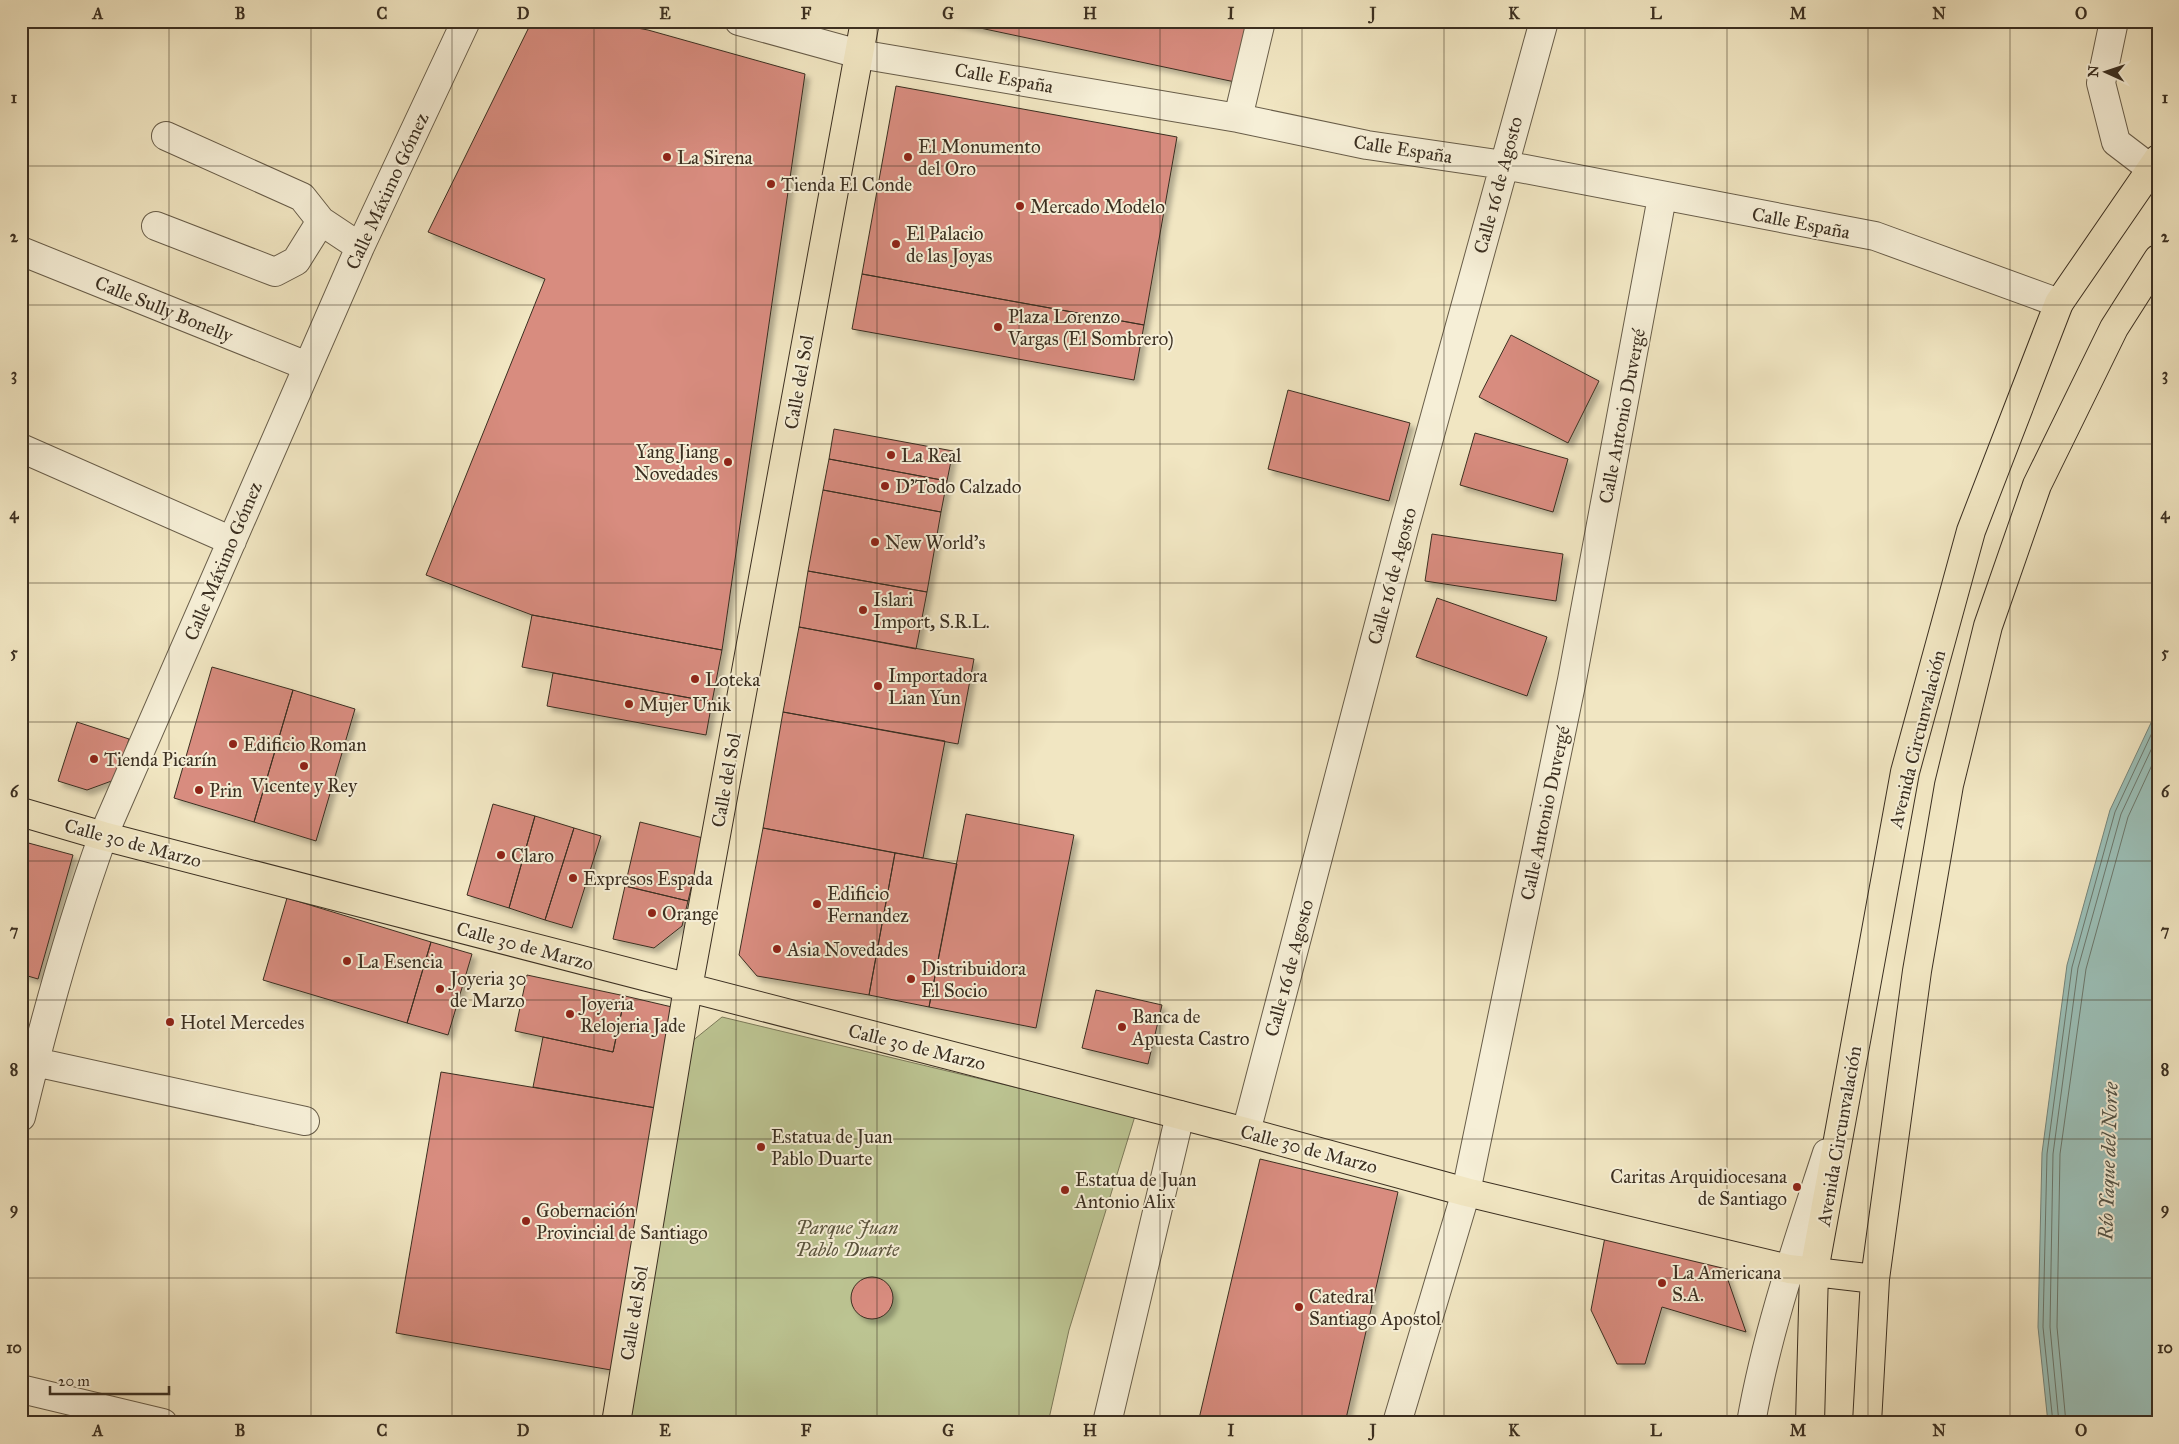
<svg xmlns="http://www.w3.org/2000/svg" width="2179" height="1444" font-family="'IM FELL Great Primer',serif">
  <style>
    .green { fill: #bcc492; stroke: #7c7a5a }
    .water { fill: #9bbfb7; stroke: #75857b }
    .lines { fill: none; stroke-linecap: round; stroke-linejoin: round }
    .shore { stroke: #6b776c; stroke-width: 1 }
    .building { fill: #d88c7f; stroke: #3b2f21; filter: url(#shadow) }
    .minor-casing { stroke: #685d49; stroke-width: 30 }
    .major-casing { stroke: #3b2f21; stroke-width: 30 }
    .minor { stroke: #f6efd7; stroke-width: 28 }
    .major { stroke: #f1e6c2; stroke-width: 28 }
    .grid { fill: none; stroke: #3b2f21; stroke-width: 1; stroke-opacity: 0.55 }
    .poi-dot { fill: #8f2418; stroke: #f6efd7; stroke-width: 2 }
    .labels { text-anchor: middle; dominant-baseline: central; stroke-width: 4; stroke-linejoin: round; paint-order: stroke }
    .street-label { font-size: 19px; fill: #3b2f21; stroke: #f6efd7 }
    .poi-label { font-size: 19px; fill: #3b2f21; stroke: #f6efd7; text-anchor: start }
    .park-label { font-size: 19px; font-style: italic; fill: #5b543d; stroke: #f6efd7 }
    .water-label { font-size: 20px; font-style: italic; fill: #535346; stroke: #f6efd7 }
    .neatline { fill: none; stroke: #3b2f21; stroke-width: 2 }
    .grid-label { font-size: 16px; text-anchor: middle; font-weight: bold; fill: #3b2f21 }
  </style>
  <defs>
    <filter id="shadow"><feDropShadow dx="4.5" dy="4.5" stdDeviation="2.5" flood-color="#0004"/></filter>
  </defs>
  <rect width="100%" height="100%" fill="#f1e6c2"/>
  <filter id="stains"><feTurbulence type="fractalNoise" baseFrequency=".004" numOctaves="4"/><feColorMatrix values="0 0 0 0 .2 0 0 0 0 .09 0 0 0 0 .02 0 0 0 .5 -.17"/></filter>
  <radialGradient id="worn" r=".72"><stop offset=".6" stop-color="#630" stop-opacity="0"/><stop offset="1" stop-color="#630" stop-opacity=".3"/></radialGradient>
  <path class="green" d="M 722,1017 L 1135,1116 L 1069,1330 L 1048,1423 L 627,1423 L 691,1042 Z"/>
  <path class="water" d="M 2158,708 L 2158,1423 L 2048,1423 L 2038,1327 L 2042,1153 L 2067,965 L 2110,810 Z"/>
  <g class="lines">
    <path class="shore" d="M 2053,1423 L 2043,1327 L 2047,1154 L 2072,967 L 2115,812 L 2158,720
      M 2059,1423 L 2050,1327 L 2053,1154 L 2078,968 L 2121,814 L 2158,735
      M 2066,1423 L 2057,1327 L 2060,1154 L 2086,969 L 2128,817 L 2158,752"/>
  </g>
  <path class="building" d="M 532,21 L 600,21 L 648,30 L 805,74 L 722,650 L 532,615 L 426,575 L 545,279 L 428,232 Z
    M 947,21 L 1247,21 L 1235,82 Z
    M 896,86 L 1177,137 L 1144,325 L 862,274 Z
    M 862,274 L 1144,325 L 1134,380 L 852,329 Z
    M 1511,335 L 1599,381 L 1568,443 L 1479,397 Z
    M 1288,390 L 1410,423 L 1389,501 L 1268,469 Z
    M 834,429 L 953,451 L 947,481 L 829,459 Z
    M 1475,433 L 1568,459 L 1553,512 L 1460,485 Z
    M 829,459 L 947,481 L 941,512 L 823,490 Z
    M 823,490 L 941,512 L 927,592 L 808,571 Z
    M 1432,534 L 1563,554 L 1556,601 L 1425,581 Z
    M 808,571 L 927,592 L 916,649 L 799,627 Z
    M 1437,598 L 1547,637 L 1527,696 L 1416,657 Z
    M 532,615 L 722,650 L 712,702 L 522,667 Z
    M 799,627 L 974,659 L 958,744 L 783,712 Z
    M 212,667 L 293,690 L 254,822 L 174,798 Z
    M 553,673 L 712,702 L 706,735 L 547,706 Z
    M 293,690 L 355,709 L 316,841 L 254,822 Z
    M 783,712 L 945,741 L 923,858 L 763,828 Z
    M 77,722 L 129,739 L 117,779 L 87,790 L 58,781 Z
    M 493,804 L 535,816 L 509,908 L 467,895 Z
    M 966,814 L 1074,835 L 1036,1028 L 929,1007 Z
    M 535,816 L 574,828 L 545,920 L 509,908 Z
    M 640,822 L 703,838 L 688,901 L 625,886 Z
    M 574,828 L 601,836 L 572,928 L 545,920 Z
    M 763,828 L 895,853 L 869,995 L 757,976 L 739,955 Z
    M 21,841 L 73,855 L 38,979 L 21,974 Z
    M 895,853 L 957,864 L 929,1007 L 869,995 Z
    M 625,886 L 688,901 L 682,926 L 654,948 L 613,939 Z
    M 287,898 L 431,942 L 407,1023 L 263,980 Z
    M 431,942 L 472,954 L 448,1035 L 407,1023 Z
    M 527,975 L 625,996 L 613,1052 L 515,1031 Z
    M 1096,990 L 1162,1005 L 1148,1064 L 1082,1048 Z
    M 625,996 L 672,1007 L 656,1108 L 533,1087 L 543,1037 L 613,1052 Z
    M 441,1072 L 656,1108 L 611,1370 L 396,1333 Z
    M 1260,1159 L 1398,1192 L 1345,1423 L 1198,1423 Z
    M 1605,1237 L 1721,1260 L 1746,1332 L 1662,1307 L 1645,1364 L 1617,1364 L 1591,1310 Z
    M851 1298a21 21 0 1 1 42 0a21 21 0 1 1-42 0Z"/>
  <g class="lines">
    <defs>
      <path id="minor" d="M 739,21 L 859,54 L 1238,118 L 1367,145 L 1504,165 L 1875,236 L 2059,303
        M 2114,21 L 2101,83 L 2116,142 L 2150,168
        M 1238,118 L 1261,21
        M 166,136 L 302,197 L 321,221 L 360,247
        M 156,226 L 275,272 L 296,261 L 321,221
        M 21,251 L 307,366
        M 21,448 L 232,541
        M 35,1062 L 305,1121
        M 21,1117 C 44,1022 70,927 103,836 L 360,247 L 466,21
        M 1246,1132 L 1404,529 L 1544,21
        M 21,1389 L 163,1423
        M 1107,1423 L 1180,1115
        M 1397,1423 L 1466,1192 L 1572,680 L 1662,197
        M 1751,1423 C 1767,1331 1798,1242 1827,1153"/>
      <path id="major" d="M 21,812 L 103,836 L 1246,1132 L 1466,1192 L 1789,1269 L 1875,1279
        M 616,1423 L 688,988 L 865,21
        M 1810,1423 L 1814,1271 L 1905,772 L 1971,531 L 2059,303 L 2158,159
        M 1867,1423 L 1875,1279 L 1917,971 L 1949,785 L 1988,626 L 2037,485 L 2114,328 L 2158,259"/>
    </defs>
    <use href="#minor" class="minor-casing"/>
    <use href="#major" class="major-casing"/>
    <use href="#minor" class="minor"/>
    <use href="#major" class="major"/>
  </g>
  <path class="grid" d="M 169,21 L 169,1423M 311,21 L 311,1423M 452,21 L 452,1423M 594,21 L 594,1423M 736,21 L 736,1423M 877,21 L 877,1423M 1019,21 L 1019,1423M 1160,21 L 1160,1423M 1302,21 L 1302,1423M 1444,21 L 1444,1423M 1585,21 L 1585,1423M 1727,21 L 1727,1423M 1868,21 L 1868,1423M 2010,21 L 2010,1423M 21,166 L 2158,166M 21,305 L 2158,305M 21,444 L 2158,444M 21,583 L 2158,583M 21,722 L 2158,722M 21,861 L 2158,861M 21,1000 L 2158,1000M 21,1139 L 2158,1139M 21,1278 L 2158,1278"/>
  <g class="poi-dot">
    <circle cx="667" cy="157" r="5"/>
    <circle cx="908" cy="157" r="5"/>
    <circle cx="771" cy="184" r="5"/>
    <circle cx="1020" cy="206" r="5"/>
    <circle cx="896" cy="244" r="5"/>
    <circle cx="998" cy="327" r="5"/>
    <circle cx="891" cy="455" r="5"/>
    <circle cx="728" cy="462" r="5"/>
    <circle cx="885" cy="486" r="5"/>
    <circle cx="875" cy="542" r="5"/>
    <circle cx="863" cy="610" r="5"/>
    <circle cx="695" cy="679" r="5"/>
    <circle cx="878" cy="686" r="5"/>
    <circle cx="629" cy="704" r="5"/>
    <circle cx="233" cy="744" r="5"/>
    <circle cx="94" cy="759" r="5"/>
    <circle cx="304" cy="766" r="5"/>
    <circle cx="199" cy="790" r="5"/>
    <circle cx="501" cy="855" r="5"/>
    <circle cx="573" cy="878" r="5"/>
    <circle cx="817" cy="904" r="5"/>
    <circle cx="652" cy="913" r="5"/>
    <circle cx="777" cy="949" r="5"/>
    <circle cx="347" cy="961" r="5"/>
    <circle cx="911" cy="979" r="5"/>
    <circle cx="440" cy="989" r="5"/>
    <circle cx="570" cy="1014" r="5"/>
    <circle cx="170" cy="1022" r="5"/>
    <circle cx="1122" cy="1027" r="5"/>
    <circle cx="761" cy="1147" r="5"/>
    <circle cx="1797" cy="1187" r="5"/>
    <circle cx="1065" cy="1190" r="5"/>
    <circle cx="526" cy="1221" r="5"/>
    <circle cx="1662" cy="1283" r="5"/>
    <circle cx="1299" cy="1307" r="5"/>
  </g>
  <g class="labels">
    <g class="street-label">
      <text transform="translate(1004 78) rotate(10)">Calle España</text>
      <text transform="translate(1403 149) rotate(9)">Calle España</text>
      <text transform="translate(1498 185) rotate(-75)">Calle 16 de Agosto</text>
      <text transform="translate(387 191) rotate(-65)">Calle Máximo Gómez</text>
      <text transform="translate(1801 223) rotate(11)">Calle España</text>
      <text transform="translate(164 309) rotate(22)">Calle Sully Bonelly</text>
      <text transform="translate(799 382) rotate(-80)">Calle del Sol</text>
      <text transform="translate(1622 416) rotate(-79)">Calle Antonio Duvergé</text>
      <text transform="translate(223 561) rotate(-67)">Calle Máximo Gómez</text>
      <text transform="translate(1392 576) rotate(-75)">Calle 16 de Agosto</text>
      <text transform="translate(1917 739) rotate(-76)">Avenida Circunvalación</text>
      <text transform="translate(726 780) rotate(-80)">Calle del Sol</text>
      <text transform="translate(1545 813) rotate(-78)">Calle Antonio Duvergé</text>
      <text transform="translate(133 843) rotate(15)">Calle 30 de Marzo</text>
      <text transform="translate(525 946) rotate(15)">Calle 30 de Marzo</text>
      <text transform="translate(1289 968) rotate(-75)">Calle 16 de Agosto</text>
      <text transform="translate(917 1047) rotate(14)">Calle 30 de Marzo</text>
      <text transform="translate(1839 1136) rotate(-80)">Avenida Circunvalación</text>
      <text transform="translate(1309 1149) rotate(15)">Calle 30 de Marzo</text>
      <text transform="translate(634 1313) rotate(-81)">Calle del Sol</text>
    </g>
    <g class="poi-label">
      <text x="918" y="146">El Monumento<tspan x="918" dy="22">del Oro</tspan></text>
      <text x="677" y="157">La Sirena</text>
      <text x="781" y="184">Tienda El Conde</text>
      <text x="1030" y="206">Mercado Modelo</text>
      <text x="906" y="233">El Palacio<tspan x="906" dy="22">de las Joyas</tspan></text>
      <text x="1008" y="316">Plaza Lorenzo<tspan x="1008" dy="22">Vargas (El Sombrero)</tspan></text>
      <text x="718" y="451" text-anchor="end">Yang Jiang<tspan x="718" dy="22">Novedades</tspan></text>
      <text x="901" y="455">La Real</text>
      <text x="895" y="486">D'Todo Calzado</text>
      <text x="885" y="542">New World's</text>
      <text x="873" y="599">Islari<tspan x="873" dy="22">Import, S.R.L.</tspan></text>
      <text x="888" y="675">Importadora<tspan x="888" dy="22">Lian Yun</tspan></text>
      <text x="705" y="679">Loteka</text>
      <text x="639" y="704">Mujer Unik</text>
      <text x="243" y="744">Edificio Roman</text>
      <text x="104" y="759">Tienda Picarín</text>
      <text x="304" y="785" text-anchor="middle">Vicente y Rey</text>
      <text x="209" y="790">Prin</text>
      <text x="511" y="855">Claro</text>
      <text x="583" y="878">Expresos Espada</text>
      <text x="827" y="893">Edificio<tspan x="827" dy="22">Fernandez</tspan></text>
      <text x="662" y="913">Orange</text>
      <text x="787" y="949">Asia Novedades</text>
      <text x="357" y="961">La Esencia</text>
      <text x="921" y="968">Distribuidora<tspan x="921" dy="22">El Socio</tspan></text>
      <text x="450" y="978">Joyeria 30<tspan x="450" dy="22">de Marzo</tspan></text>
      <text x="580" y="1003">Joyeria<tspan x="580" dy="22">Relojeria Jade</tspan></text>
      <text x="1132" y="1016">Banca de<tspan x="1132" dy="22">Apuesta Castro</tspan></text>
      <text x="180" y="1022">Hotel Mercedes</text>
      <text x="771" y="1136">Estatua de Juan<tspan x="771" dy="22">Pablo Duarte</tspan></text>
      <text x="1787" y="1176" text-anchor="end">Caritas Arquidiocesana<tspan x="1787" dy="22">de Santiago</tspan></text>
      <text x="1075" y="1179">Estatua de Juan<tspan x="1075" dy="22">Antonio Alix</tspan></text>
      <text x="536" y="1210">Gobernación<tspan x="536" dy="22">Provincial de Santiago</tspan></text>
      <text x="1672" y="1272">La Americana<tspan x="1672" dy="22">S.A.</tspan></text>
      <text x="1309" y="1296">Catedral<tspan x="1309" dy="22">Santiago Apostol</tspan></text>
    </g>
    <g class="park-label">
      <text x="847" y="1227">Parque Juan<tspan x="847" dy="22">Pablo Duarte</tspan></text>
    </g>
    <g class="water-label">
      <text transform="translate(2108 1161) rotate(-88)">Río Yaque del Norte</text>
    </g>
  </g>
  <rect width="2179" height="1444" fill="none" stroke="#f1e6c2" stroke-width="55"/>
  <g transform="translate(2106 72) rotate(273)" stroke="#f6efd7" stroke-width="4" paint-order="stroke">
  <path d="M0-4L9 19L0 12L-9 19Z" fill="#3b2f21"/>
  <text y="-8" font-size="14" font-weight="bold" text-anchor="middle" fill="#3b2f21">N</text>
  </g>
  <path d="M50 1386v8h119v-8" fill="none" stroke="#3b2f21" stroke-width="2.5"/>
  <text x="58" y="1386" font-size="15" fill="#3b2f21" stroke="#f6efd7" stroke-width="4" paint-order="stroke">20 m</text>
  <rect x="28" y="28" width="2124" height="1388" class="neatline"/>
  <g class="grid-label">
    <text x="98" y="19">A</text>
    <text x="240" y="19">B</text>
    <text x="382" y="19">C</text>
    <text x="523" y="19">D</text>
    <text x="665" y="19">E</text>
    <text x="806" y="19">F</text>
    <text x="948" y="19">G</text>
    <text x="1090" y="19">H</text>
    <text x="1231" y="19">I</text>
    <text x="1373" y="19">J</text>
    <text x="1514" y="19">K</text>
    <text x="1656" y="19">L</text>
    <text x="1798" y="19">M</text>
    <text x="1939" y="19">N</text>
    <text x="2081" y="19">O</text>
    <text x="14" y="103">1</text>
    <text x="2165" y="103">1</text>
    <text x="14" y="242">2</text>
    <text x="2165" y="242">2</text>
    <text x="14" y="380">3</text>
    <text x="2165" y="380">3</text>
    <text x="14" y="519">4</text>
    <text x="2165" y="519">4</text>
    <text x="14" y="658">5</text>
    <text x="2165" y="658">5</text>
    <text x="14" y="797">6</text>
    <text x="2165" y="797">6</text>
    <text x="14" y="936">7</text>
    <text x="2165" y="936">7</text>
    <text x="14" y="1075">8</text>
    <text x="2165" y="1075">8</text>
    <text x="14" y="1214">9</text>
    <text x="2165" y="1214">9</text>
    <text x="14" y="1353">10</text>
    <text x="2165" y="1353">10</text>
    <text x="98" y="1436">A</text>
    <text x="240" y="1436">B</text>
    <text x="382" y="1436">C</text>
    <text x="523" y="1436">D</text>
    <text x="665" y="1436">E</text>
    <text x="806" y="1436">F</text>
    <text x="948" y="1436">G</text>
    <text x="1090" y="1436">H</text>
    <text x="1231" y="1436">I</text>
    <text x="1373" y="1436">J</text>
    <text x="1514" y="1436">K</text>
    <text x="1656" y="1436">L</text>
    <text x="1798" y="1436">M</text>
    <text x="1939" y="1436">N</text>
    <text x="2081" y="1436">O</text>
  </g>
  <rect width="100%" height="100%" filter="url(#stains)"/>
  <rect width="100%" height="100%" fill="url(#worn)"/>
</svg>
